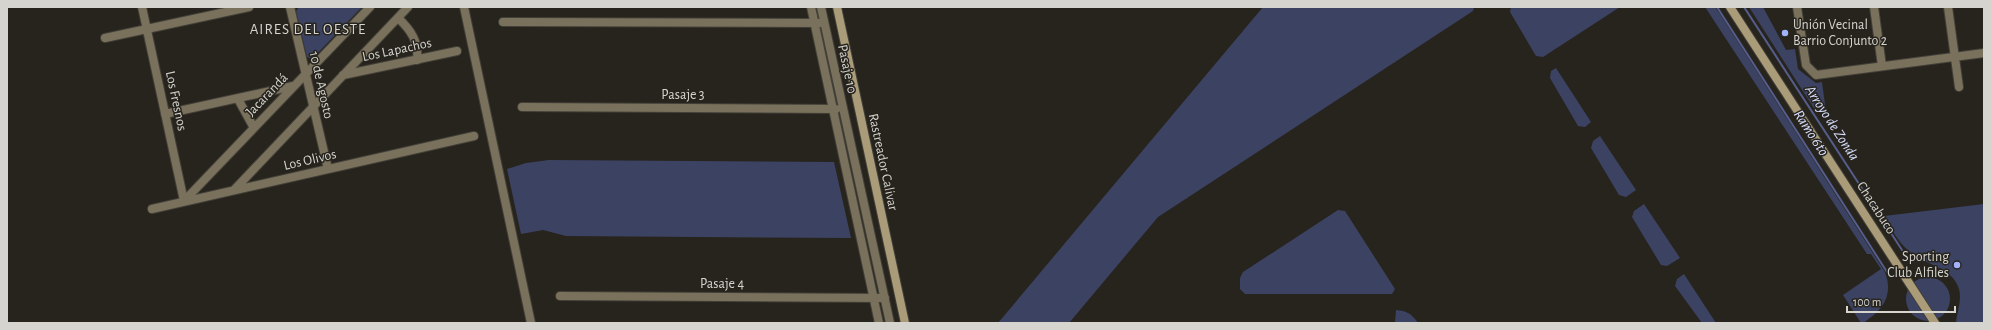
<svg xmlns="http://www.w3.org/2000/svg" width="1991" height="330" font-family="'Alegreya Sans',sans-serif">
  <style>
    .green { fill: #3c4262 }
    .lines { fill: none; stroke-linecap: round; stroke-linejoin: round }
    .stream { stroke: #545d8c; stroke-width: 2 }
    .street-casing { stroke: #434039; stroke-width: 10 }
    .secondary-casing { stroke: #434039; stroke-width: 10 }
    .street { stroke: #79715b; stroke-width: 8 }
    .secondary { stroke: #aa9c79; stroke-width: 8 }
    .poi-dot { fill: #a3b2fd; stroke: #27241d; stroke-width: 1.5 }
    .labels { text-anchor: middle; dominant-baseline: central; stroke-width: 3; stroke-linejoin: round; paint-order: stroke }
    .poi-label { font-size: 14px; fill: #d6d4cf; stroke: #27241d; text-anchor: start }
    .street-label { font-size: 14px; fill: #d6d4cf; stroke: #27241d }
    .neighbourhood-label { font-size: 15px; letter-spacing: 1px; fill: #d6d4cf; stroke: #27241d }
    .water-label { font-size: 15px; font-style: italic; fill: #d7defd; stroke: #27241d }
  </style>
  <rect width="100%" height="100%" fill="#27241d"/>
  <path class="green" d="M 299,7 L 362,7 L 312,59 L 307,57 L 296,11 Z
    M 1263,7 L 1474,7 L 1473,11 L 1158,217 L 1069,323 L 998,323 Z
    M 1511,7 L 1620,7 L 1543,57 L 1536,56 L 1510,12 Z
    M 1705,7 L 1715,7 L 1720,14 L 1885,272 C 1894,296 1882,311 1863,323 L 1861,323 L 1843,295 L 1881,269 L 1871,254 L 1867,254 Z
    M 1749,7 L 1763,7 L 1786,50 L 1795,49 L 1798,69 L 1816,83 L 1822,82 L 1826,112 L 1817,113 Z
    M 1556,68 L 1591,122 L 1585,127 L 1578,126 L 1550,78 L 1551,71 Z
    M 1600,136 L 1636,190 L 1626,197 L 1619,195 L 1591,148 L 1593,141 Z
    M 549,160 L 834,162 L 851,238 L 566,236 L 543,230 L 521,234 L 507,169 L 526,163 Z
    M 1644,204 L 1680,258 L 1667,266 L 1661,265 L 1632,217 L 1634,211 Z
    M 1984,204 L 1984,323 L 1956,323 C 1957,312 1962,300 1959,289 C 1953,267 1924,265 1909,251 C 1898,242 1891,228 1884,216 Z
    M 1338,210 L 1345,211 L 1395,289 L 1392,294 L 1245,294 L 1240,289 L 1240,278 L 1243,272 Z
    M 1684,274 L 1716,323 L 1702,323 L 1675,286 L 1677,279 Z
    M1906 299a22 22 0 1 1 44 0a22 22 0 1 1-44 0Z
    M 1396,310 C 1407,311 1411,313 1418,323 L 1395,323 Z"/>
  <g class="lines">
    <path class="stream" d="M 1717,7 L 1887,272
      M 1744,7 L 1902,250"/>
    <defs>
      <path id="street" d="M 142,7 L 184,201
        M 290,7 L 328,169
        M 464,7 L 531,323
        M 811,7 L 879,323
        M 821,7 L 890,323
        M 1797,7 L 1806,65 L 1816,75 L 1984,53
        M 1874,7 L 1882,66
        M 1948,7 L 1959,87
        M 398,18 C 411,30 419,42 417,60
        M 503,22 L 820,23
        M 105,38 L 249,7
        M 343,75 L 457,51
        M 238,99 L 254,128
        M 522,107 L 836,109
        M 165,114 L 293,86
        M 234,190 L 408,7
        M 184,201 L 370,7
        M 152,209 L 474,136
        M 560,296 L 885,298"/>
      <path id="secondary" d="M 837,7 L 905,323
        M 1730,7 L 1935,323"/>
    </defs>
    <use href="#street" class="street-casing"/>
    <use href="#secondary" class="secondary-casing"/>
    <use href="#street" class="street"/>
    <use href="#secondary" class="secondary"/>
  </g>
  <g class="poi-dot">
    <circle cx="1785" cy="33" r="4"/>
    <circle cx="1957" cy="265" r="4"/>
  </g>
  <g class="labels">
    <g class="poi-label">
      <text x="1793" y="25">Unión Vecinal<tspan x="1793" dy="16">Barrio Conjunto 2</tspan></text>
      <text x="1949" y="257" text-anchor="end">Sporting<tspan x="1949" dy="16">Club Alfiles</tspan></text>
    </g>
    <g class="street-label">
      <text transform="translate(397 50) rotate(-12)">Los Lapachos</text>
      <text transform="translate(847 69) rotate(78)">Pasaje 10</text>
      <text transform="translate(321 85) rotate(77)">10 de Agosto</text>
      <text transform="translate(267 95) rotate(-46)">Jacarandá</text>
      <text x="683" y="95">Pasaje 3</text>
      <text transform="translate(176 101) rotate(78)">Los Fresnos</text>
      <text transform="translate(310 160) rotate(-13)">Los Olivos</text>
      <text transform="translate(883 162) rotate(78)">Rastreador Calivar</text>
      <text transform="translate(1876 208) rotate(57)">Chacabuco</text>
      <text x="722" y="284">Pasaje 4</text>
    </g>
    <g class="neighbourhood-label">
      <text x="308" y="29">AIRES DEL OESTE</text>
    </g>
    <g class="water-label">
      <text transform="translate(1832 123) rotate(57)">Arroyo de Zonda</text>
      <text transform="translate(1811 133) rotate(57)">Ramo 6to</text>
    </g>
  </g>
  <rect width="1991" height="330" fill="none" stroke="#d6d4cf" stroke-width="16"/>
  <path d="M1847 306v6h108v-6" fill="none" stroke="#d6d4cf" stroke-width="2"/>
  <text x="1853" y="306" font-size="12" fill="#d6d4cf" stroke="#27241d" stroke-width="3" paint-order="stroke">100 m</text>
</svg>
